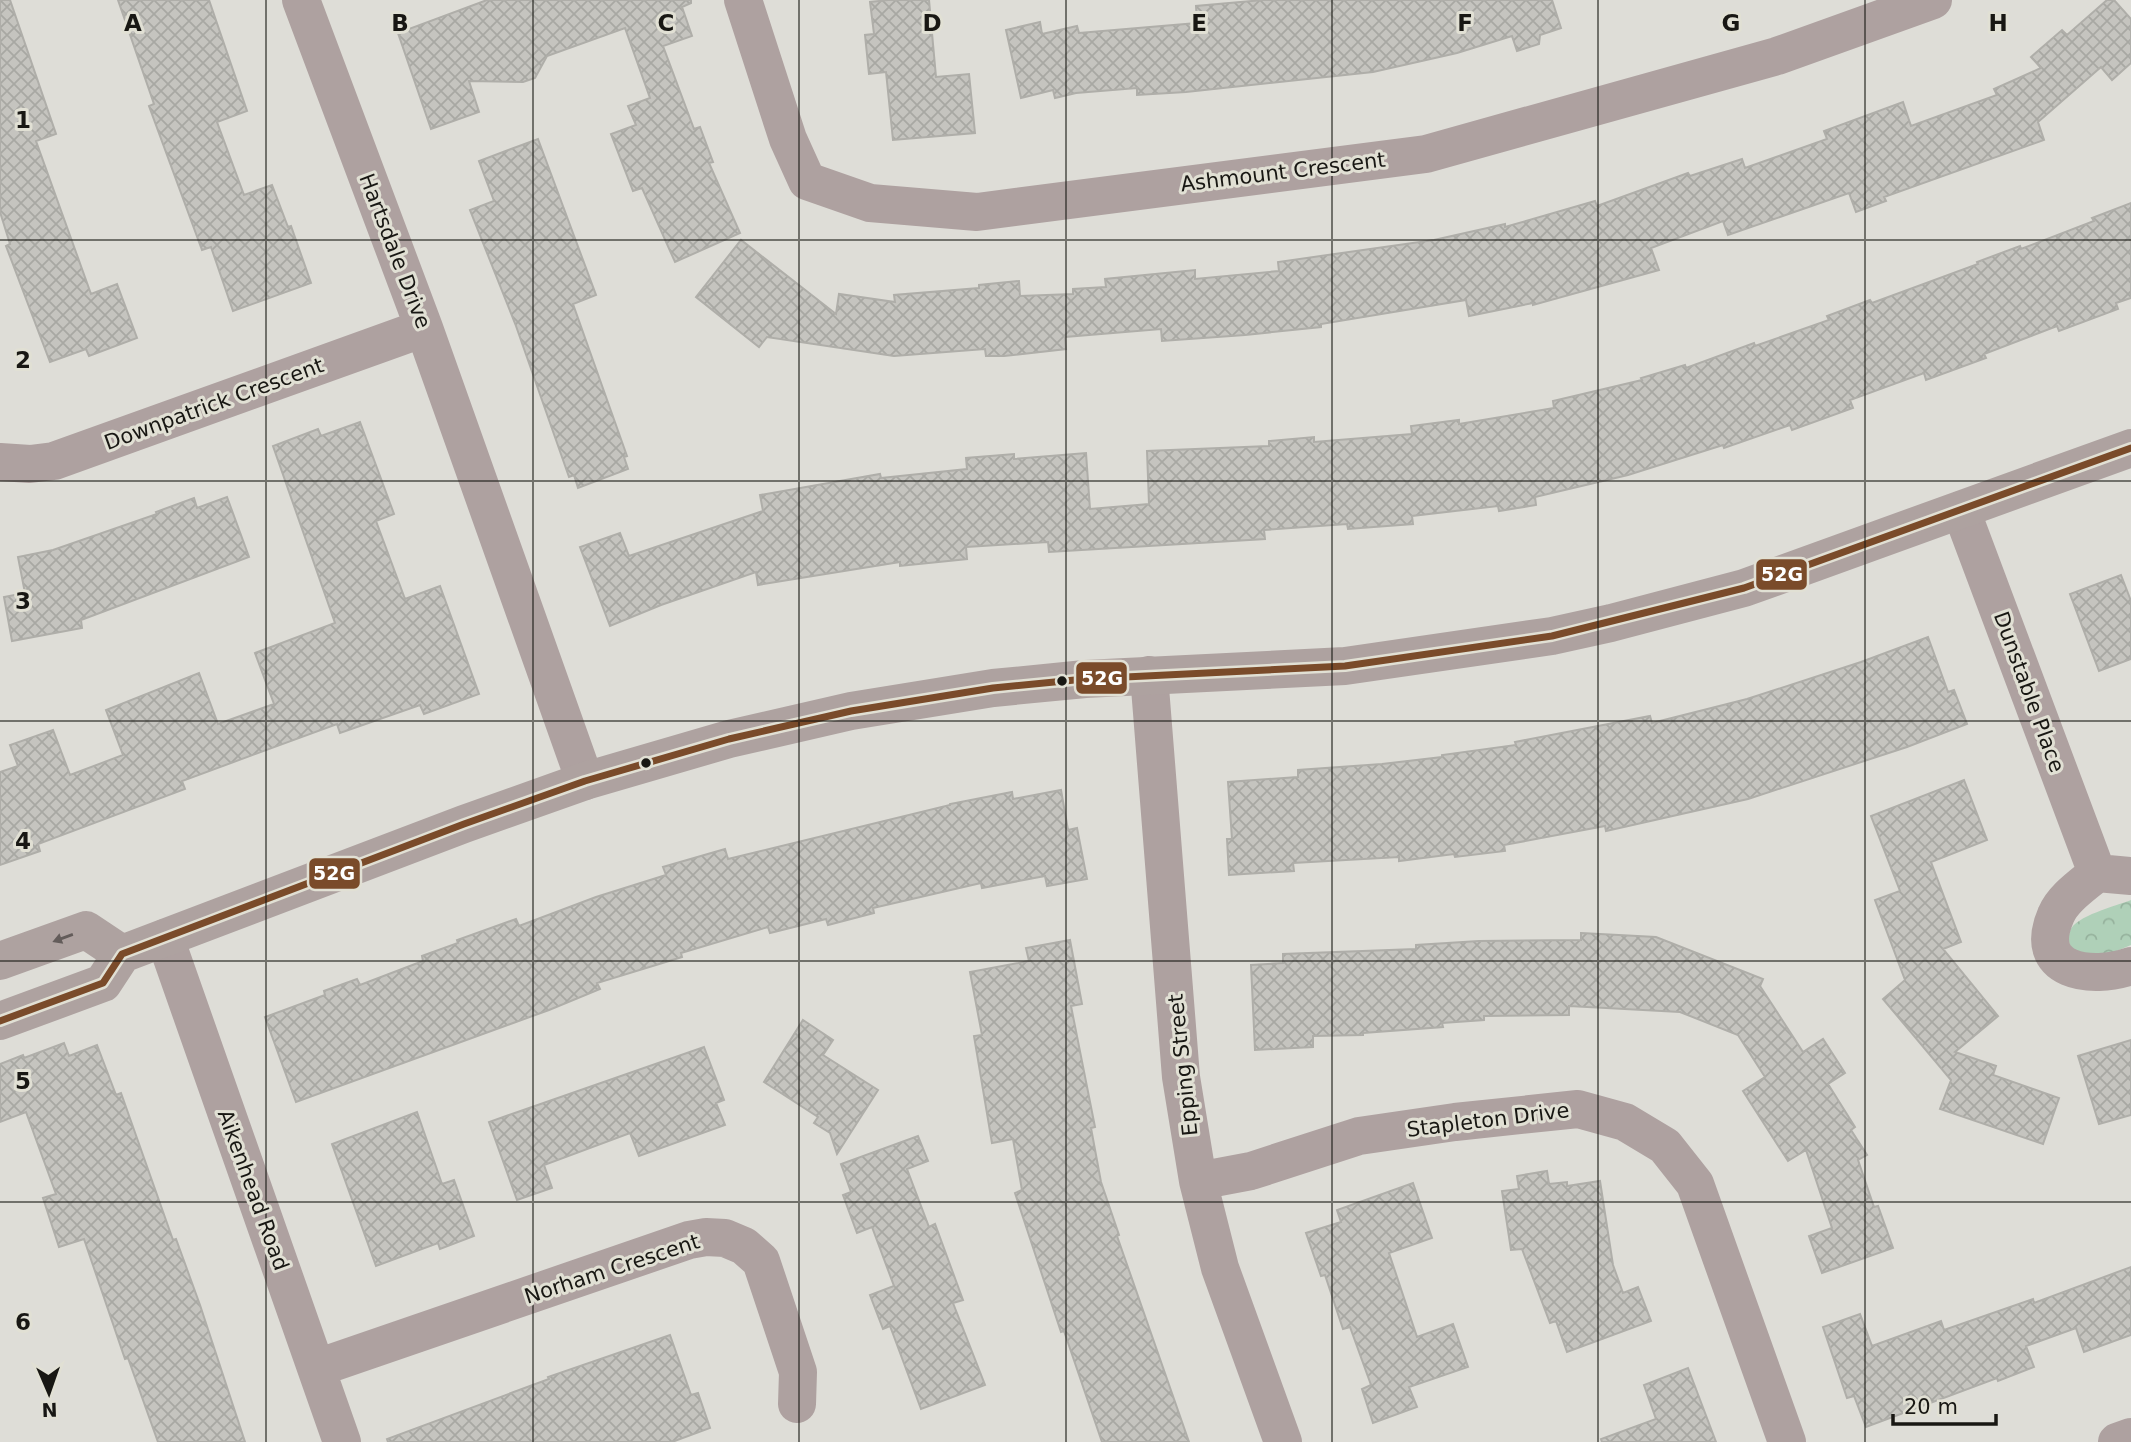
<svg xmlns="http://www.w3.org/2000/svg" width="2131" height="1442" font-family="'DejaVu Sans',sans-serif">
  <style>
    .park { fill: url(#park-crowns) }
    .building { fill: url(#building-cross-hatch); stroke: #afaea9; stroke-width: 2 }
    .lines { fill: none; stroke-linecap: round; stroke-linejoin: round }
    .minor { stroke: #aea1a0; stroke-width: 38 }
    .major { stroke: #aea2a0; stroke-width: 38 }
    .bus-1-casing { stroke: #e1e0d4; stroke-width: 12 }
    .bus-1 { stroke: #7a4b2a; stroke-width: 7 }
    .oneway { fill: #635c5a }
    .grid { fill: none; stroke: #181713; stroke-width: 2; stroke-opacity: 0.55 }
    .bus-dot { fill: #181713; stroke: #e1e0d4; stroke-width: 2.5 }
    .labels { text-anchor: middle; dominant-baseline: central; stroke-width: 6; stroke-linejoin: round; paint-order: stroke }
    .street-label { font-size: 21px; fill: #181713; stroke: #e1e0d4 }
    .grid-label { font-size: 23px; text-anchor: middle; font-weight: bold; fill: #181713; stroke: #e1e0d4; stroke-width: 6; stroke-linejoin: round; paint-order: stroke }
    .line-badge { stroke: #e1e0d4; stroke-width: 2.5 }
    .badge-label { font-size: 19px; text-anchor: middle; font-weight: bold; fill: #fff }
  </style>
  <defs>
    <pattern id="park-crowns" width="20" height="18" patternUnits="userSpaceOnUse" patternTransform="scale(1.75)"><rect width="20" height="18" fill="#afd0b8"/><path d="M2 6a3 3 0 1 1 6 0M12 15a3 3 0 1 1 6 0" fill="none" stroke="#96b29d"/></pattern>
    <pattern id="building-cross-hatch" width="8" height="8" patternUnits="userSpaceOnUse" patternTransform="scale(1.75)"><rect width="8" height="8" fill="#c5c4bf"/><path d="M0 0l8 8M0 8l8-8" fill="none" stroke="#a8a8a3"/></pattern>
  </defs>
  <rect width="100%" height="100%" fill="#deddd7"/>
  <path class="park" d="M 2131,900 L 2131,945 L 2095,960 L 2073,953 C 2070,946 2067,939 2070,931 C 2075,916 2116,906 2131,900 Z"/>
  <path class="building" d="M 0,0 L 10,0 L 56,134 L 36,141 L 91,294 L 117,284 L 137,338 L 89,356 L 86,349 L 50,362 L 6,246 L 10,244 L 0,212 Z
    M 118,0 L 209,0 L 247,111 L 217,122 L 244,195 L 272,185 L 288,227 L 291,226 L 311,283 L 233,311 L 211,247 L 202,250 L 149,106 L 154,104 Z
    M 487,0 L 691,0 L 691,3 L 682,7 L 692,36 L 663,46 L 694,129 L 700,127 L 713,162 L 709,163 L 740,233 L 675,262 L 642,188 L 633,191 L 611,134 L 636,125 L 628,106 L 650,98 L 625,28 L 547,56 L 535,78 L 523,82 L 469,81 L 479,112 L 431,129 L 398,33 Z
    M 888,0 L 929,0 L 936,77 L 969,74 L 975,133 L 893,140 L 886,72 L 869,74 L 865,35 L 874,34 L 870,2 Z
    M 1263,0 L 1552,0 L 1561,28 L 1540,35 L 1539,44 L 1517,51 L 1512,36 L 1457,53 L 1373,72 L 1186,92 L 1137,95 L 1137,88 L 1076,93 L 1055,98 L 1053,90 L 1021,98 L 1006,30 L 1040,22 L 1042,34 L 1077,26 L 1079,33 L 1197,23 L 1196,6 Z
    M 2107,0 L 2114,0 L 2131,19 L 2131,63 L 2112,80 L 2101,67 L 2038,122 L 2044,140 L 1884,197 L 1886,201 L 1856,212 L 1849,193 L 1728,235 L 1723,221 L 1651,248 L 1659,270 L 1533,305 L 1533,303 L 1469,316 L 1466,300 L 1321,324 L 1321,327 L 1245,335 L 1162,341 L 1161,329 L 1065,337 L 1066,349 L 1004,356 L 986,356 L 985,349 L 894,356 L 767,337 L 759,347 L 696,297 L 741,240 L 836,314 L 839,294 L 895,302 L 894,295 L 979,288 L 979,285 L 1019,281 L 1020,296 L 1073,294 L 1073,289 L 1106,287 L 1105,279 L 1195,270 L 1195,279 L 1279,271 L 1278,262 L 1434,240 L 1505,224 L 1505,227 L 1595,201 L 1597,206 L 1688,173 L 1690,176 L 1742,159 L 1745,168 L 1827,139 L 1824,131 L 1903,102 L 1911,126 L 1997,95 L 1994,89 L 2041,68 L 2031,57 L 2062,30 L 2067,35 Z
    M 538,139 L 596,295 L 573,304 L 627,456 L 624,457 L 628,469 L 578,488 L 574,475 L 569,477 L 516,326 L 470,210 L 494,201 L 479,161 Z
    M 2131,203 L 2131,298 L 2116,303 L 2118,309 L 2059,331 L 2057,326 L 1984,354 L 1986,358 L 1926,380 L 1924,373 L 1850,400 L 1853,408 L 1792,430 L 1790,425 L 1724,448 L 1723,445 L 1628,475 L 1535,497 L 1536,505 L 1499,511 L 1498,506 L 1412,516 L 1413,524 L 1348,529 L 1347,524 L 1264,530 L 1265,539 L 1049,552 L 1048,542 L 966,547 L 967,559 L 900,566 L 900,562 L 758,585 L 756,572 L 661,605 L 610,626 L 580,547 L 620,533 L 629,556 L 763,511 L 760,495 L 880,474 L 881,478 L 967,469 L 966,458 L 1014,454 L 1014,459 L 1086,453 L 1090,509 L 1149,504 L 1147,451 L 1269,446 L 1269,441 L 1314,437 L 1314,442 L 1412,434 L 1411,426 L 1459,420 L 1459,424 L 1554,408 L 1553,401 L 1642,380 L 1641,378 L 1685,365 L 1686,368 L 1754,343 L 1755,346 L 1829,320 L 1827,316 L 1870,300 L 1872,303 L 1978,264 L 1977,262 L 2020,246 L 2021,249 L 2094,221 L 2092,218 Z
    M 360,422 L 394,514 L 376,521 L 405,599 L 440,586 L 479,694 L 424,714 L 420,705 L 340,733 L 337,724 L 182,781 L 185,789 L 38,844 L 40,851 L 0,865 L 0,772 L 18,766 L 10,745 L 53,730 L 70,775 L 123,755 L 106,710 L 199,673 L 218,724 L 274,704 L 255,653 L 335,623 L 273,446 L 318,429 L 321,436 Z
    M 227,497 L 249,557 L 81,620 L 82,628 L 12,641 L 4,597 L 25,593 L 18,557 L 53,550 L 157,514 L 156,512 L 194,498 L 197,508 Z
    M 2121,575 L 2131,601 L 2131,659 L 2099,671 L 2070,594 Z
    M 1928,637 L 1948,692 L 1954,690 L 1967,724 L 1907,747 L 1748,799 L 1606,831 L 1605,826 L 1504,845 L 1505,851 L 1455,857 L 1454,854 L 1399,861 L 1399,857 L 1293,863 L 1294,871 L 1229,875 L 1227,839 L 1232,839 L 1228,782 L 1298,777 L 1298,770 L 1382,764 L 1442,757 L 1442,755 L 1516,745 L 1515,742 L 1650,716 L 1652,723 L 1747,699 L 1861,662 Z
    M 1964,780 L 1987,840 L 1931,862 L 1961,942 L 1943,949 L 1998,1016 L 1955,1052 L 1996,1066 L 1993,1075 L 2059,1098 L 2043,1144 L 1940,1109 L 1951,1080 L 1883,999 L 1905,980 L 1875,900 L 1900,891 L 1871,816 Z
    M 1061,790 L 1068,830 L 1077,828 L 1087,879 L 1047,886 L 1045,876 L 982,888 L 981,883 L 873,908 L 874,913 L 828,925 L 826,919 L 770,933 L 768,927 L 681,953 L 682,957 L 597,983 L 600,989 L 549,1010 L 296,1102 L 265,1017 L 325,995 L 324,991 L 357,979 L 360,985 L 423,961 L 422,956 L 458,943 L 457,940 L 516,919 L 519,926 L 596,897 L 666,875 L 663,867 L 725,849 L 728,859 L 950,805 L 950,804 L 1012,792 L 1013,799 Z
    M 1581,933 L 1656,937 L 1763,979 L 1760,986 L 1803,1052 L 1823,1039 L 1845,1073 L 1828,1084 L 1855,1127 L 1851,1130 L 1867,1155 L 1858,1160 L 1874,1207 L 1878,1206 L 1893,1248 L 1822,1273 L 1809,1236 L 1832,1228 L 1806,1150 L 1788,1161 L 1743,1091 L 1765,1077 L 1738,1035 L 1680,1012 L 1569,1006 L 1569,1015 L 1484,1016 L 1484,1020 L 1442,1023 L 1443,1027 L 1363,1033 L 1363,1035 L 1313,1036 L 1313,1047 L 1255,1050 L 1251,965 L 1283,963 L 1283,954 L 1416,949 L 1416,945 L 1479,941 L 1581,940 Z
    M 1070,940 L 1082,1004 L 1071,1006 L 1095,1127 L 1091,1128 L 1101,1182 L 1119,1235 L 1117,1236 L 1189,1442 L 1102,1442 L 1064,1331 L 1061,1332 L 1015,1193 L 1022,1190 L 1013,1139 L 992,1143 L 974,1036 L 982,1035 L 970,972 L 1029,961 L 1026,948 Z
    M 803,1020 L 833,1040 L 823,1055 L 878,1090 L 837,1154 L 830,1133 L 814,1123 L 818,1117 L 764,1082 Z
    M 2131,1040 L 2131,1115 L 2099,1124 L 2078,1056 Z
    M 64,1043 L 69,1056 L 97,1045 L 116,1095 L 121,1093 L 173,1240 L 176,1239 L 200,1305 L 245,1442 L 158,1442 L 128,1358 L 125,1359 L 84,1239 L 59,1247 L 43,1198 L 56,1194 L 26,1112 L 0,1122 L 0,1064 L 23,1055 L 24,1058 Z
    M 704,1047 L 724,1100 L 716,1103 L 725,1125 L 639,1156 L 630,1133 L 544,1165 L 552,1188 L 517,1200 L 489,1122 Z
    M 417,1112 L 442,1184 L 454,1180 L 474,1236 L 440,1249 L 438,1243 L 376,1266 L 332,1144 Z
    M 918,1136 L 928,1161 L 907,1169 L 929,1227 L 935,1224 L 963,1300 L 953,1303 L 985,1385 L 921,1409 L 890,1326 L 883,1329 L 870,1295 L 894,1286 L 872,1227 L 857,1233 L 843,1195 L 851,1192 L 841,1164 Z
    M 1547,1171 L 1549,1184 L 1567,1182 L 1567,1186 L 1600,1181 L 1613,1265 L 1623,1293 L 1638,1287 L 1651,1321 L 1567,1352 L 1556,1321 L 1550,1323 L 1522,1249 L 1511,1250 L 1502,1191 L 1519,1189 L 1517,1176 Z
    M 1413,1183 L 1432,1238 L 1389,1253 L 1417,1337 L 1453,1324 L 1468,1367 L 1409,1387 L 1417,1407 L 1373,1423 L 1362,1389 L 1371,1385 L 1350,1327 L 1343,1329 L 1325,1275 L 1321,1276 L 1306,1233 L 1341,1222 L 1337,1210 Z
    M 2131,1267 L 2131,1335 L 2084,1352 L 2076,1328 L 2026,1346 L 2034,1367 L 1998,1381 L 1997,1378 L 1866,1427 L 1854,1396 L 1847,1398 L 1823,1327 L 1860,1314 L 1872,1346 L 1941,1321 L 1944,1330 L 2033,1299 L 2034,1303 Z
    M 670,1335 L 691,1395 L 698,1393 L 710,1428 L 672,1442 L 388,1442 L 387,1439 L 549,1379 L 548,1377 Z
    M 1688,1368 L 1716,1442 L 1602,1442 L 1601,1439 L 1656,1419 L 1644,1385 Z"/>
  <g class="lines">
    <path class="minor" d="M 301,0 L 424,328 L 585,781
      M 743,0 L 788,139 L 807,181 L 870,203 L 977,212 L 1426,154 L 1777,56 L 1933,0
      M 0,462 L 30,464 L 54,461 L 424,328
      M 1961,510 L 2097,873
      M 1149,675 L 1181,1077 L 1198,1181 L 1220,1268 L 1283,1442
      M 2131,876 L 2097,873 C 2083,885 2063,898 2056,915 C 2031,972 2091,980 2131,966
      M 165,938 L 342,1442
      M 1198,1181 L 1251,1171 L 1359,1136 L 1455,1122 L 1578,1109 L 1625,1122 L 1665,1146 L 1695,1184 L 1787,1442
      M 317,1368 L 689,1240 L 706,1237 L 725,1238 L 744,1246 L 761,1261 L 798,1372 L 797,1404
      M 2117,1442 L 2131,1437"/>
    <path class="major" d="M 0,961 L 86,930 L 122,954
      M 0,1021 L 103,983 L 122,954 L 464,824 L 585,781 L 729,739 L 851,711 L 993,688 L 1085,679 L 1345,666 L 1552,636 L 1611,623 L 1744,588 L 2131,448"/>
    <defs>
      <path id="bus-1" d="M 0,1021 L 103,983 L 122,954 L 464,824 L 585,781 L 729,739 L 851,711 L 993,688 L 1085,679 L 1345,666 L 1552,636 L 1744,588 L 2131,448"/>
    </defs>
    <use href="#bus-1" class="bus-1-casing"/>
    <use href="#bus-1" class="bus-1"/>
  </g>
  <defs><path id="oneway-solid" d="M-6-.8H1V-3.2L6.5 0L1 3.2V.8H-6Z" transform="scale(1.75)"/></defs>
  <use class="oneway" href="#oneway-solid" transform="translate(63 938) rotate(160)"/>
  <path class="grid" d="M 266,0 L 266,1442M 533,0 L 533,1442M 799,0 L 799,1442M 1066,0 L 1066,1442M 1332,0 L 1332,1442M 1598,0 L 1598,1442M 1865,0 L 1865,1442M 0,240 L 2131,240M 0,481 L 2131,481M 0,721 L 2131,721M 0,961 L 2131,961M 0,1202 L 2131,1202"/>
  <g class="bus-dot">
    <circle cx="1062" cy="681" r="6"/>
    <circle cx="646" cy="763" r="6"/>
  </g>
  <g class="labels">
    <g class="street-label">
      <text transform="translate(1283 172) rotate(-7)">Ashmount Crescent</text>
      <text transform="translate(395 251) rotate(69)">Hartsdale Drive</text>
      <text transform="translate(214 404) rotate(-20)">Downpatrick Crescent</text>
      <text transform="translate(2029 692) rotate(70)">Dunstable Place</text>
      <text transform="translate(1183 1065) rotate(-96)">Epping Street</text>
      <text transform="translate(1488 1120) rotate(-7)">Stapleton Drive</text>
      <text transform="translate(253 1190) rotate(70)">Aikenhead Road</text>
      <text transform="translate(612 1269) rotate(-18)">Norham Crescent</text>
    </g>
  </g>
  <g class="grid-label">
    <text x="133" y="31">A</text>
    <text x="400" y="31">B</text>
    <text x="666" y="31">C</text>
    <text x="932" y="31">D</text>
    <text x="1199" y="31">E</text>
    <text x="1465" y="31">F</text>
    <text x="1731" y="31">G</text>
    <text x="1998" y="31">H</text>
    <text x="23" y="128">1</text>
    <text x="23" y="368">2</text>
    <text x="23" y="609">3</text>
    <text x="23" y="849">4</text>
    <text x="23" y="1089">5</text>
    <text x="23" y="1330">6</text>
  </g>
  <g class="line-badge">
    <rect x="1755" y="558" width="53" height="33" rx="7" fill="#7a4b2a"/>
    <rect x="1075" y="661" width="53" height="34" rx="7" fill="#7a4b2a"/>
    <rect x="308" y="857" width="53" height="33" rx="7" fill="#7a4b2a"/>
  </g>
  <g class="badge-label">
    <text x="1782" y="581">52G</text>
    <text x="1102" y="685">52G</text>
    <text x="334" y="880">52G</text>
  </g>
  <g transform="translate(49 1393) rotate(178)" stroke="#e1e0d4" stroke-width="5" paint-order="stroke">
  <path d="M0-5L12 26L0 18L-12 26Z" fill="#181713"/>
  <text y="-10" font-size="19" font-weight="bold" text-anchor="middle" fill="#181713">N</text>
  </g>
  <path d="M1893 1414v10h103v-10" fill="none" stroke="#181713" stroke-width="3.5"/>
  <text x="1904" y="1414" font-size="21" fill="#181713" stroke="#e1e0d4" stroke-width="5" paint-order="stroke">20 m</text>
</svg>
